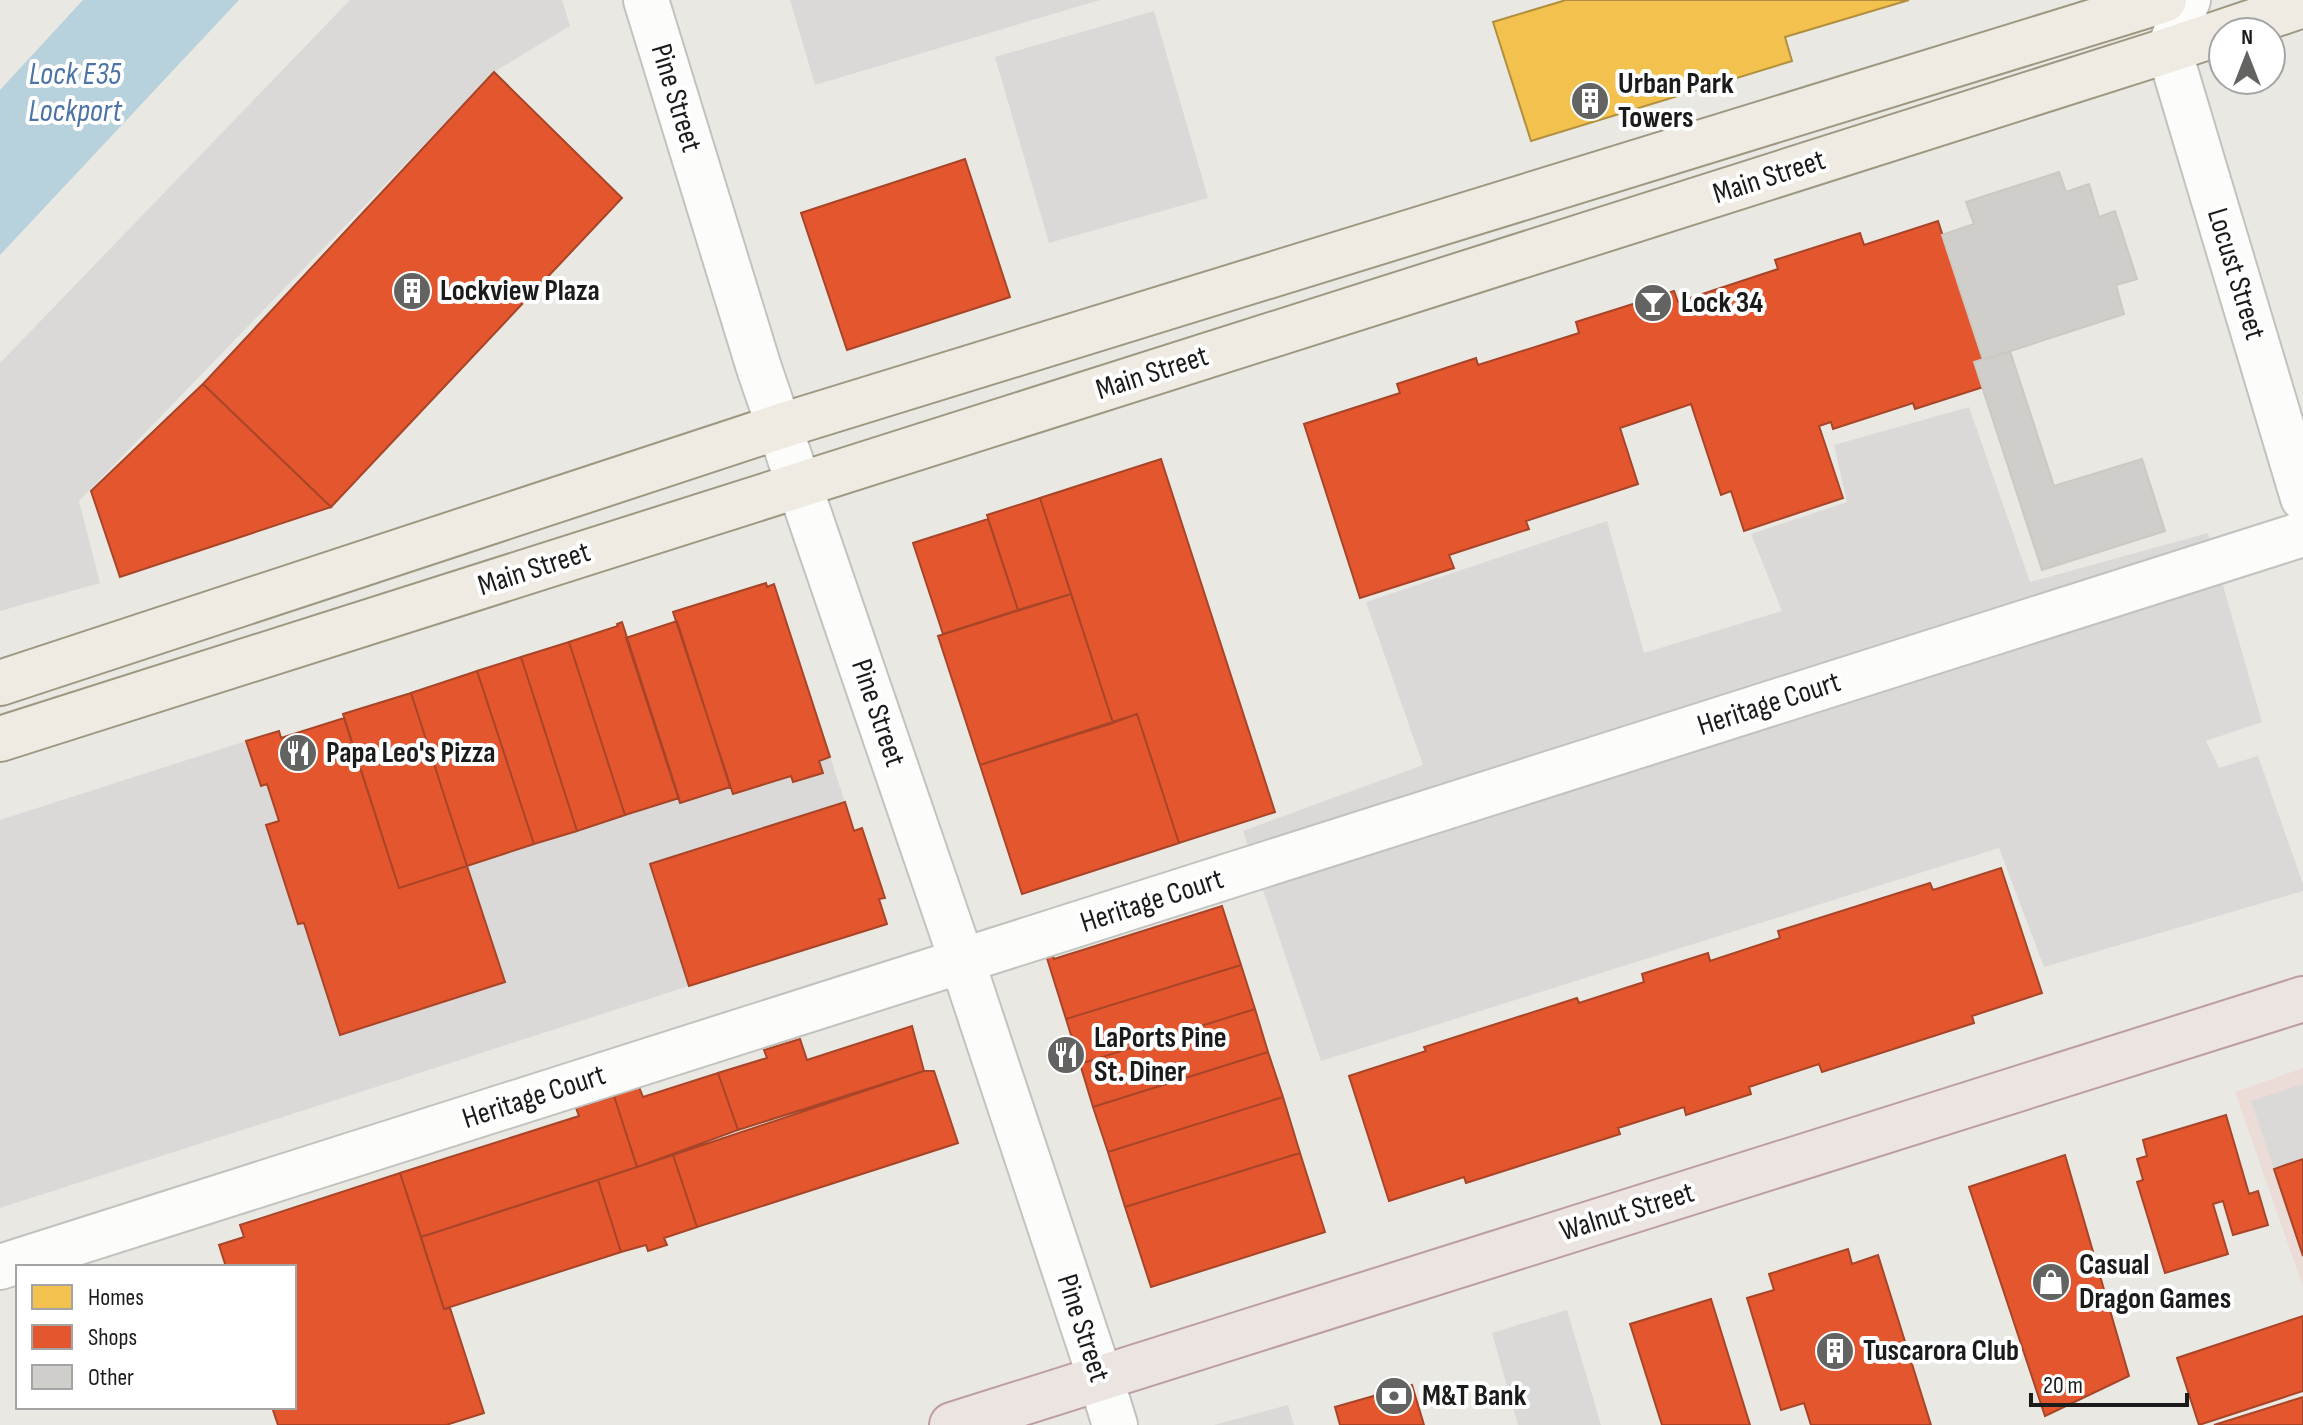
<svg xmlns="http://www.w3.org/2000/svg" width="2303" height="1425" font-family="'Sofia Sans Condensed',sans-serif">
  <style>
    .commercial { fill: #ebdcd8 }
    .parking { fill: #dad9d7 }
    .water { fill: #b7d2dc }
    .homes { fill: #f2c14e; stroke: #b28f3f; stroke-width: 2 }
    .shops { fill: #e4572e; stroke: #a84528; stroke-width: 2 }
    .building { fill: #d0ceca; stroke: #ccc9c4; stroke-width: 2 }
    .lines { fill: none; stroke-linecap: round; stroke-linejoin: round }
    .minor-casing { stroke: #c2c2bf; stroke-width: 48 }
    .tertiary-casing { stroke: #c2c2bf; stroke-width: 48 }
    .primary-casing { stroke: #9e9781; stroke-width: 48 }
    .trunk-casing { stroke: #bd9da4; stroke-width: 48 }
    .minor { stroke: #fcfcfb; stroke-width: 44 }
    .tertiary { stroke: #fcfcfb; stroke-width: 44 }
    .primary { stroke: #efebe3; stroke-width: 44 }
    .trunk { stroke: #ece4e0; stroke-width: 44 }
    .labels { text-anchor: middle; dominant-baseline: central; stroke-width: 8; stroke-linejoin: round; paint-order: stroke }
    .poi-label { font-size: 30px; font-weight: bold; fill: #1b1b1b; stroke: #fff; text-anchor: start }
    .street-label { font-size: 30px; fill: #1b1b1b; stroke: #fff }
    .water-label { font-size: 32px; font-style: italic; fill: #4c74a6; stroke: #fff }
  </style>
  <rect width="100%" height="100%" fill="#e9e8e3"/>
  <path class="commercial" d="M 2303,1068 L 2303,1287 L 2235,1092 Z"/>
  <path class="parking" d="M 350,0 L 562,0 L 570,26 L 494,72 L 79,501 L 100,583 L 0,611 L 0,363 Z
    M 790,0 L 1100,0 L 815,85 Z
    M 1154,11 L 1208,198 L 1049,243 L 995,57 Z
    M 1969,407 L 2030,582 L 2208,533 L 2262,722 L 2206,741 L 2219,768 L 2258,756 L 2303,884 L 2303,891 L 2044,967 L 1999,848 L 1321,1061 L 1243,831 L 1423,765 L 1366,602 L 1607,521 L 1644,653 L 1782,611 L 1751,534 L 1847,502 L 1834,445 Z
    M 246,741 L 260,785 L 267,784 L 279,821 L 266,826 L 298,924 L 304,923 L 340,1035 L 504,982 L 467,866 L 679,798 L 680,803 L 730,787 L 733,794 L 791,776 L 793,782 L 822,773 L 819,761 L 830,757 L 845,802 L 650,864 L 689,986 L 0,1208 L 0,820 Z
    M 2303,1084 L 2303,1159 L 2274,1169 L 2251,1101 Z
    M 1567,1310 L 1601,1425 L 1518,1425 L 1492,1333 Z
    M 1288,1405 L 1294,1425 L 1214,1425 Z"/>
  <path class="water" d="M 83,0 L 239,0 L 0,255 L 0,90 Z"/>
  <path class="homes" d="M 1566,0 L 1909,0 L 1785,37 L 1792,61 L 1531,141 L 1493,22 Z"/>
  <path class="shops" d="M 494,72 L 622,198 L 331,507 L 203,384 Z
    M 965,159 L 1010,297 L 847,350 L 801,213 Z
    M 1938,221 L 1983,360 L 1974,362 L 1983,387 L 1915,409 L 1913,403 L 1833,429 L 1831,422 L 1819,426 L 1843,498 L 1744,531 L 1731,491 L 1721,495 L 1691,404 L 1620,428 L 1638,484 L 1526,521 L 1529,529 L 1449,555 L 1454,568 L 1360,598 L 1304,424 L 1400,393 L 1397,384 L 1476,358 L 1478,365 L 1579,333 L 1576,322 L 1674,291 L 1678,302 L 1778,269 L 1775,260 L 1860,233 L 1864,245 Z
    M 203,384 L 331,507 L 120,577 L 91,491 Z
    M 1161,459 L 1275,812 L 1179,843 L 1137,714 L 1113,723 L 1040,498 Z
    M 1040,498 L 1071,594 L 1018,610 L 987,515 Z
    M 988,519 L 1018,610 L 943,634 L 913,543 Z
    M 766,583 L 767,587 L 774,584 L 830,757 L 819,761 L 823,773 L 793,782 L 791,776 L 733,794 L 673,612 Z
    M 1071,594 L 1113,723 L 980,765 L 938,636 Z
    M 677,621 L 730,787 L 680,803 L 626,638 Z
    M 622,622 L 679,798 L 625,815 L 569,642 L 618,626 L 617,624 Z
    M 569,642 L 625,815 L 577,831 L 521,657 Z
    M 521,657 L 577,831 L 534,844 L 477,671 Z
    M 477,671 L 534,844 L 467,866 L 411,693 Z
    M 411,693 L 467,866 L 399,888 L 343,714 Z
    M 1137,714 L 1179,843 L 1022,894 L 980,765 Z
    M 344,718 L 399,888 L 467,866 L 505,982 L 340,1035 L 304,923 L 298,924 L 266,825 L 279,821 L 267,784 L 261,786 L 246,741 L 279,731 L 281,738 Z
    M 845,802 L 854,831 L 862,828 L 885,898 L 879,899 L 887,924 L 689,986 L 650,864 Z
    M 2001,868 L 2042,993 L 1972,1016 L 1974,1023 L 1822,1072 L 1819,1064 L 1749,1087 L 1751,1094 L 1686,1115 L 1684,1107 L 1618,1128 L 1620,1134 L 1466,1183 L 1464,1177 L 1389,1201 L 1349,1076 L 1426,1051 L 1424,1047 L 1577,998 L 1579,1003 L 1644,982 L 1642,974 L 1708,953 L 1710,961 L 1780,938 L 1778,931 L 1930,883 L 1933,890 Z
    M 1222,906 L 1241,965 L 1066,1019 L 1046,955 L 1052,954 L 1054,959 Z
    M 1241,965 L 1255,1009 L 1080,1064 L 1066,1019 Z
    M 1255,1009 L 1268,1052 L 1093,1107 L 1080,1064 Z
    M 912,1026 L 924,1071 L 738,1130 L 718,1073 L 767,1058 L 764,1050 L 800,1039 L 807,1060 Z
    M 1268,1052 L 1283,1097 L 1108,1152 L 1093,1107 Z
    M 924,1071 L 934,1071 L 958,1143 L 697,1227 L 673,1155 Z
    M 718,1073 L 738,1130 L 637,1167 L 614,1096 L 639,1087 L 643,1097 Z
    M 614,1096 L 637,1167 L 421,1237 L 400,1173 L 579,1116 L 576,1108 Z
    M 1283,1097 L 1300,1153 L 1125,1207 L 1108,1152 Z
    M 2226,1115 L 2249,1194 L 2258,1191 L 2268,1225 L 2233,1235 L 2223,1201 L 2213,1204 L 2228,1254 L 2165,1273 L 2137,1182 L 2143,1180 L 2137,1159 L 2147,1156 L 2143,1140 Z
    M 1300,1153 L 1325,1232 L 1151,1287 L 1125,1207 Z
    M 673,1155 L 697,1227 L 664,1238 L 667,1245 L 648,1251 L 646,1245 L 621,1252 L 598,1180 Z
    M 2065,1155 L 2129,1376 L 2045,1416 L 1969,1187 Z
    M 2303,1159 L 2303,1256 L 2274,1169 Z
    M 400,1173 L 444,1309 L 450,1308 L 484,1413 L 446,1425 L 278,1425 L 272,1407 L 294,1407 L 294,1267 L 226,1267 L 219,1245 L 244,1237 L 240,1225 Z
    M 598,1180 L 621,1252 L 444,1309 L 421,1237 Z
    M 1848,1249 L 1852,1264 L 1878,1255 L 1931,1425 L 1811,1425 L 1804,1403 L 1781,1410 L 1747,1298 L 1774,1290 L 1769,1274 Z
    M 1711,1299 L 1750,1425 L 1662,1425 L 1630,1324 Z
    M 2303,1316 L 2303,1391 L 2199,1425 L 2177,1358 Z
    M 1412,1385 L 1424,1425 L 1340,1425 L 1335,1407 Z
    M 2303,1397 L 2303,1425 L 2214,1425 Z"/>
  <path class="building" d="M 2059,172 L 2066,192 L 2089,184 L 2099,217 L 2115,211 L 2137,279 L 2116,285 L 2124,314 L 1983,360 L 1942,235 L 1974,224 L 1966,202 Z
    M 2010,351 L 2054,486 L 2142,459 L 2165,531 L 2042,570 L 1974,362 Z"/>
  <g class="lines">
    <defs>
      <path id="minor" d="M 0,1267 L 2303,534
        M 1100,1377 L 1115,1425"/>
      <path id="tertiary" d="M 646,0 L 759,368 L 962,961 L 1100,1377
        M 2188,0 L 2169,50 L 2303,498"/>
      <path id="primary" d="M 0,683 L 781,426 L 2164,0
        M 0,739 L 2169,50 L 2303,5"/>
      <path id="trunk" d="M 952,1425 L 2303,999"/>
    </defs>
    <use href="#minor" class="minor-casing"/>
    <use href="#tertiary" class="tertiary-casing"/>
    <use href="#primary" class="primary-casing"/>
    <use href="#trunk" class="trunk-casing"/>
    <use href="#minor" class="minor"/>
    <use href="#tertiary" class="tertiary"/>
    <use href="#primary" class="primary"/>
    <use href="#trunk" class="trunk"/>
  </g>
  <defs>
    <symbol id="building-disc" viewBox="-11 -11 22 22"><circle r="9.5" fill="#636361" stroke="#fff"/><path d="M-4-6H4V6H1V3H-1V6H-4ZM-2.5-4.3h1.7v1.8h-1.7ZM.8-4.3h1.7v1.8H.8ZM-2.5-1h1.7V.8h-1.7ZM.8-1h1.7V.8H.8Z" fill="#fff"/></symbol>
    <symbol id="bar-disc" viewBox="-11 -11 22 22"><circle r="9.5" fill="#636361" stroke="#fff"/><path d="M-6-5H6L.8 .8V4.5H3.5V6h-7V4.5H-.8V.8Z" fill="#fff"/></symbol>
    <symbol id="restaurant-disc" viewBox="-11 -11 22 22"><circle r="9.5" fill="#636361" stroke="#fff"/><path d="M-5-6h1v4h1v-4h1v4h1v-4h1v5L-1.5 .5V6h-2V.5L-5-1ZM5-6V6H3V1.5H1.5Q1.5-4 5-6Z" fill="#fff"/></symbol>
    <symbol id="shop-disc" viewBox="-11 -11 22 22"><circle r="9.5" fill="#636361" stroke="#fff"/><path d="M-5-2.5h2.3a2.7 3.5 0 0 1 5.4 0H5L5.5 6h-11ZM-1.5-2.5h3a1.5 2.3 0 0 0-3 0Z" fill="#fff"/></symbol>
    <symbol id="bank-disc" viewBox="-11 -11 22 22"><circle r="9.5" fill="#636361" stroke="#fff"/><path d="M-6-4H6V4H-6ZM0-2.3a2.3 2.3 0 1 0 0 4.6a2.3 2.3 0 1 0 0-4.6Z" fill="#fff"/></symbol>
  </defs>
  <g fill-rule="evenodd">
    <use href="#building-disc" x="1568" y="79" width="44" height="44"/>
    <use href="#building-disc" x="390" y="269" width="44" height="44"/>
    <use href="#bar-disc" x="1631" y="281" width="44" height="44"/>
    <use href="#restaurant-disc" x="276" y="731" width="44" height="44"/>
    <use href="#restaurant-disc" x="1044" y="1033" width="44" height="44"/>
    <use href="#shop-disc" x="2029" y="1260" width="44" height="44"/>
    <use href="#building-disc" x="1813" y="1329" width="44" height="44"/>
    <use href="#bank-disc" x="1372" y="1374" width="44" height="44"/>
  </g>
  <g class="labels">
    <g class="poi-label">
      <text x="1618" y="84">Urban Park<tspan x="1618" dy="34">Towers</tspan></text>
      <text x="440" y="291">Lockview Plaza</text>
      <text x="1681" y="303">Lock 34</text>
      <text x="326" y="753">Papa Leo's Pizza</text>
      <text x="1094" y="1038">LaPorts Pine<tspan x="1094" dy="34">St. Diner</tspan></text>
      <text x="2079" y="1265">Casual<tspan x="2079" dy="34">Dragon Games</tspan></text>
      <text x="1863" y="1351">Tuscarora Club</text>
      <text x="1422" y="1396">M&amp;T Bank</text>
    </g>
    <g class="street-label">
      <text transform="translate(676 98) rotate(73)">Pine Street</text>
      <text transform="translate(1769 177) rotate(-18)">Main Street</text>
      <text transform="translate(2236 274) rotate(73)">Locust Street</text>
      <text transform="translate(1152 373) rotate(-18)">Main Street</text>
      <text transform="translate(534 569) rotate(-18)">Main Street</text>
      <text transform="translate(1769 704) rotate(-18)">Heritage Court</text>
      <text transform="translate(878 713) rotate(71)">Pine Street</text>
      <text transform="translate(1152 901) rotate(-18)">Heritage Court</text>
      <text transform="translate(534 1097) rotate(-18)">Heritage Court</text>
      <text transform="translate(1627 1212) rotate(-17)">Walnut Street</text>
      <text transform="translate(1083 1328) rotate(72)">Pine Street</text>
    </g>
    <g class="water-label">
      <text x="75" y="74">Lock E35<tspan x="75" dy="37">Lockport</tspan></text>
    </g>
  </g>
  <rect x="16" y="1265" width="280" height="144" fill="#ffffff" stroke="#a4a4a4" stroke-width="2"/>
  <rect x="32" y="1285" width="40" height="24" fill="#f2c14e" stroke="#a4a4a4" stroke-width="2"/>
  <text x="88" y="1305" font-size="24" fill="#1b1b1b">Homes</text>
  <rect x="32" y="1325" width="40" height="24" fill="#e4572e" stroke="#a4a4a4" stroke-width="2"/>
  <text x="88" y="1345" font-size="24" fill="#1b1b1b">Shops</text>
  <rect x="32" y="1365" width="40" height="24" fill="#d0ceca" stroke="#a4a4a4" stroke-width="2"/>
  <text x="88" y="1385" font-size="24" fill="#1b1b1b">Other</text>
  <g transform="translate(2247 56)"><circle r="38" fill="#ffffff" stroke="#a4a4a4" stroke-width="2"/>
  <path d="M0-6L14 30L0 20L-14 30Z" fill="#636361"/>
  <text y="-12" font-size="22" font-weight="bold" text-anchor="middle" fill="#1b1b1b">N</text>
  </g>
  <path d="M2031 1393v12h156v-12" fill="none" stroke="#1b1b1b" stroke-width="4"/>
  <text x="2043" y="1393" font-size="24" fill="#1b1b1b" stroke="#ffffff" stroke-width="6" paint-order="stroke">20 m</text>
</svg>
